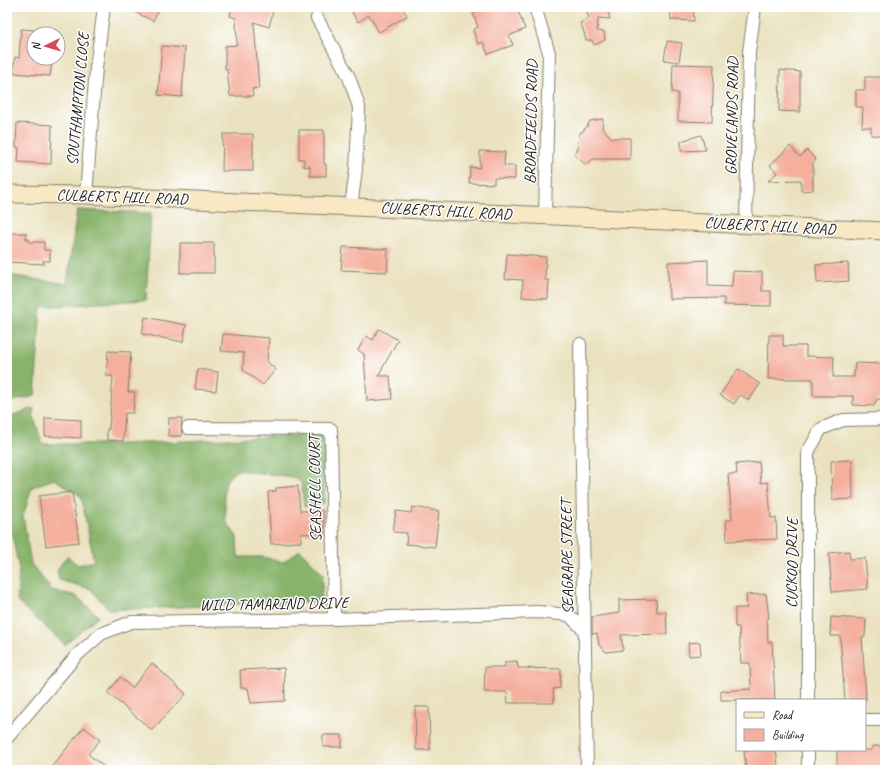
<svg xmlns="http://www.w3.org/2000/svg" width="892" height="777" font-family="Caveat,sans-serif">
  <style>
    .forest { fill: #88b36b; stroke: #526844 }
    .water { fill: #59bad7; stroke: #3a6b7a }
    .building { fill: #f4af9d }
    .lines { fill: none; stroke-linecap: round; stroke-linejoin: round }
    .street-casing { stroke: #837f6e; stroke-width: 14 }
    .secondary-casing { stroke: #837f6e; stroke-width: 19 }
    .street { stroke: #fff; stroke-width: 12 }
    .secondary { stroke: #f8e8c3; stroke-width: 17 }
    .labels { text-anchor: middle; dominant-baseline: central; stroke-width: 3; stroke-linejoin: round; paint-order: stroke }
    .street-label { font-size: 16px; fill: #1c1c1c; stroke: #fff }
  </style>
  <rect width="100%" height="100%" fill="#fff"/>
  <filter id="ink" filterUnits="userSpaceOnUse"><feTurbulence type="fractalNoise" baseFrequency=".025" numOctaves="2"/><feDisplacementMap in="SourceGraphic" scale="8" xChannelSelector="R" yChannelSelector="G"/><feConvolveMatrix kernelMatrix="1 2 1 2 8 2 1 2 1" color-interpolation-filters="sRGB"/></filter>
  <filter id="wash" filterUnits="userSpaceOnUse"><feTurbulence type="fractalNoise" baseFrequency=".012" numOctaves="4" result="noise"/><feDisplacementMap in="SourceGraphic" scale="16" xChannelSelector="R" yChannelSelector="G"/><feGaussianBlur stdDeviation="0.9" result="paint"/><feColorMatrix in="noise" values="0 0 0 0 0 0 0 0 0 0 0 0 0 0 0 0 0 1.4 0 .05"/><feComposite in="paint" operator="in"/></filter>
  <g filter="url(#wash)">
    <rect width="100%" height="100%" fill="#eae2bf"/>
    <path class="forest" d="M 77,210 L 151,213 L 146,300 L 41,307 L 35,396 L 7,402 L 7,275 L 67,284 Z
      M 34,408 L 33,414 L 42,444 L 124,444 L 327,434 L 324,503 L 304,507 L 301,482 L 292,477 L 237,470 L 227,479 L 224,490 L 226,521 L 237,537 L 238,557 L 263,557 L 283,562 L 300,550 L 323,574 L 321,601 L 109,610 L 91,589 L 59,580 L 57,570 L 67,556 L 78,565 L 94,561 L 81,496 L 54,479 L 32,487 L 23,516 L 31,564 L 52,590 L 76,596 L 92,610 L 98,616 L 65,645 L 17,601 L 19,569 L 12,534 L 7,493 L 7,417 Z"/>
    <path class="water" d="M 211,765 C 217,767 223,766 230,768 L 231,770 L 205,770 L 208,766 Z"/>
    <g id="blocks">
      <path class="building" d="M 125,7 L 160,7 L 153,21 Z
        M 232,7 L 274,7 L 269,27 L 254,22 L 259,88 L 252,89 L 253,96 L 230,96 L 227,69 L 225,69 L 225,46 L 237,45 L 236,18 L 230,16 Z
        M 349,7 L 402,7 L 407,16 L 379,32 L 369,15 L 358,22 Z
        M 471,7 L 506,7 L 507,10 L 517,8 L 525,29 L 509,36 L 513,45 L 488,54 L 483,42 L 478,44 L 473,30 L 478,27 Z
        M 585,7 L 607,7 L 610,19 L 598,18 L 597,31 L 604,32 L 605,40 L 594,45 L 592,40 L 586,40 L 583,29 L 580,23 L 589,19 Z
        M 670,7 L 693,7 L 694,21 L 671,20 Z
        M 21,29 L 34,30 L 34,58 L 44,58 L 44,61 L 52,62 L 50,76 L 13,73 L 15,57 L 19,58 Z
        M 667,41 L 682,43 L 679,62 L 664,60 Z
        M 162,46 L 185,48 L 182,97 L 158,95 Z
        M 673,64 L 714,65 L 712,122 L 678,121 L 678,93 L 672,92 Z
        M 780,70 L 800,72 L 800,112 L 779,111 Z
        M 865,77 L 885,77 L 885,136 L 871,135 L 871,127 L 862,127 L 863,107 L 856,107 L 856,90 L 865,90 Z
        M 603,119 L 602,128 L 612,138 L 630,138 L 630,159 L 593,159 L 586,165 L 574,154 L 578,149 L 579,134 L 586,128 L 590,121 Z
        M 17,123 L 52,125 L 51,164 L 18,162 L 19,148 L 16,147 L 16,144 Z
        M 299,130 L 324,130 L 324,164 L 326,164 L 326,176 L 310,176 L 310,166 L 304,167 L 304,159 L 299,159 Z
        M 223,134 L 253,134 L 253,171 L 222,171 Z
        M 701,135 L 706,150 L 681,151 L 681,141 Z
        M 790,146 L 800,157 L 807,150 L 816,160 L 813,163 L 813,190 L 801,191 L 801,180 L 768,181 L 777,173 L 770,165 Z
        M 480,151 L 505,152 L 504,166 L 515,166 L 515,179 L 494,178 L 494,184 L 469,183 L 470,167 L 480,168 Z
        M 9,233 L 26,233 L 26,239 L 29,239 L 29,242 L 44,242 L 44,250 L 50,250 L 50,261 L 43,261 L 44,264 L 8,262 Z
        M 180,243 L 214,243 L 214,273 L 180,273 Z
        M 343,247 L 388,249 L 387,272 L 341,270 Z
        M 507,254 L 546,257 L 545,280 L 549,280 L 548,299 L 522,297 L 523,280 L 505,279 Z
        M 708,260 L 708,286 L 732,287 L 733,271 L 762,272 L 762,291 L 771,291 L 771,306 L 724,305 L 724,298 L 669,299 L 668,262 Z
        M 848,263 L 849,281 L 817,283 L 816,265 Z
        M 145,317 L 186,325 L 183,342 L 142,334 Z
        M 379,329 L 398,340 L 378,376 L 390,376 L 392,399 L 367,401 L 364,354 L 358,350 L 366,336 L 373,340 Z
        M 223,334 L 269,338 L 267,362 L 276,369 L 263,385 L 243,370 L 244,353 L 221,351 Z
        M 769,335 L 783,335 L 783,346 L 806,346 L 806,356 L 834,357 L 833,377 L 854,377 L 855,363 L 885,364 L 885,400 L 877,399 L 874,406 L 853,405 L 853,396 L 813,396 L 813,379 L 768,379 Z
        M 108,351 L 131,352 L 128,392 L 135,392 L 133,413 L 125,413 L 123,441 L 107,440 L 107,429 L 109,429 L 113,376 L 106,376 Z
        M 198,369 L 218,372 L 216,391 L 195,389 Z
        M 738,369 L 760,384 L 749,400 L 740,395 L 734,404 L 720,395 Z
        M 45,418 L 81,420 L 81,438 L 45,436 Z
        M 169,418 L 182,418 L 181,428 L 182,436 L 168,436 Z
        M 852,460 L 853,499 L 832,500 L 831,461 Z
        M 759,462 L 761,483 L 768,482 L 771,518 L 776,518 L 777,539 L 727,541 L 726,520 L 732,520 L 728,474 L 737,474 L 736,464 Z
        M 298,486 L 300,511 L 323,510 L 324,533 L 301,534 L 301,542 L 271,544 L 268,492 L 276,491 L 276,488 Z
        M 72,492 L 79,542 L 46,546 L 39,496 Z
        M 412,507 L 439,511 L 435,547 L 406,544 L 407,533 L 393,532 L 396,511 L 411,513 Z
        M 849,551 L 850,559 L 865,558 L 868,589 L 832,592 L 829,553 Z
        M 766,594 L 769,618 L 767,618 L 768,642 L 772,642 L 775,700 L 721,700 L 721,691 L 751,689 L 750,663 L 741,663 L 739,627 L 735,627 L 735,608 L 747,608 L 746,595 Z
        M 656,599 L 657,612 L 666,612 L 667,634 L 621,635 L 623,650 L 606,652 L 599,645 L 597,633 L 592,634 L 592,617 L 619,613 L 619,600 Z
        M 831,617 L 866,619 L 865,637 L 862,637 L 866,699 L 845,700 L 840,636 L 830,636 Z
        M 700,642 L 701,655 L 689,656 L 688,643 Z
        M 517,661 L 518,668 L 561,669 L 560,688 L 553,689 L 554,703 L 508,703 L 507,692 L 484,692 L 485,667 L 505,667 L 505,662 Z
        M 152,663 L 186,694 L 152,730 L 108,693 L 120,677 L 132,688 Z
        M 284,668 L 285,701 L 251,703 L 248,688 L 241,688 L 240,670 Z
        M 415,707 L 429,707 L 430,750 L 416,750 Z
        M 84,727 L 100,740 L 88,754 L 108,770 L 49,770 Z
        M 323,735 L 342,735 L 342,747 L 323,747 Z
        M 872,746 L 885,746 L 885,770 L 837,770 L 837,750 L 872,750 Z
        M 744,750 L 776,750 L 778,767 L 746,770 Z"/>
    </g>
  </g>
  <g filter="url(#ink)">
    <use href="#blocks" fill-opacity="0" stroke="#837f6e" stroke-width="1"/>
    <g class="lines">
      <defs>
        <path id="street" d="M 535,7 L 549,53 L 545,216
          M 317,18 L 349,77 L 359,107 L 356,169 L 351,207 L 356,169 L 359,107 L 349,77
          M 86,195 L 96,68 L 104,7
          M 746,225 L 749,52 L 755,7
          M 580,344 L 587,770
          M 188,428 L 331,429 L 334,619
          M 808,700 L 808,452 L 821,429 L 843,420 L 885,419
          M 865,720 L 885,720
          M 7,738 L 76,656 L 101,634 L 131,622 L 334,619 L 538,612 L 569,615 L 584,630
          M 808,750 L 808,770"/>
        <path id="secondary" d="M 7,194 L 86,195 L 885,231"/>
      </defs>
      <use href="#street" class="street-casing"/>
      <use href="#secondary" class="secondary-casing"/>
      <use href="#street" class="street"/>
      <use href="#secondary" class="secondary"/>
    </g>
  </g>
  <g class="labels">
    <g class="street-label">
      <text transform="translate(78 99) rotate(-85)">SOUTHAMPTON CLOSE</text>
      <text transform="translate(732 116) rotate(-89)">GROVELANDS ROAD</text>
      <text transform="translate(531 122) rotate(-89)">BROADFIELDS ROAD</text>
      <text transform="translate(122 197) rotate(2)">CULBERTS HILL ROAD</text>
      <text transform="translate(446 211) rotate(3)">CULBERTS HILL ROAD</text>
      <text transform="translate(770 226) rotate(3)">CULBERTS HILL ROAD</text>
      <text transform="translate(315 489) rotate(-91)">SEASHELL COURT</text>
      <text transform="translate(567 557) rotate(-91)">SEAGRAPE STREET</text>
      <text transform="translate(792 563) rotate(-90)">CUCKOO DRIVE</text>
      <text transform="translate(274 604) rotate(-1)">WILD TAMARIND DRIVE</text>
    </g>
  </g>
  <rect width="892" height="777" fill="none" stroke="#fff" stroke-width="24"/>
  <rect x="736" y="699" width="130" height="52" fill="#ffffff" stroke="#a4a4a4"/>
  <rect x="744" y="712" width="20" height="6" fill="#f8e8c3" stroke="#a4a4a4"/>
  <text x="772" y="719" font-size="12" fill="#1c1c1c">Road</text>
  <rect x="744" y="729" width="20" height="12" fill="#f4af9d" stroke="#a4a4a4"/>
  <text x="772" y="739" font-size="12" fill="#1c1c1c">Building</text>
  <g transform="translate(46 46) rotate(265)"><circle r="19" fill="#ffffff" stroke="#a4a4a4"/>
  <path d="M0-3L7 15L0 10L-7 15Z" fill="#d1495b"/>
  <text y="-6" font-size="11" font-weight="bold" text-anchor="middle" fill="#1c1c1c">N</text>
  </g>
</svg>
